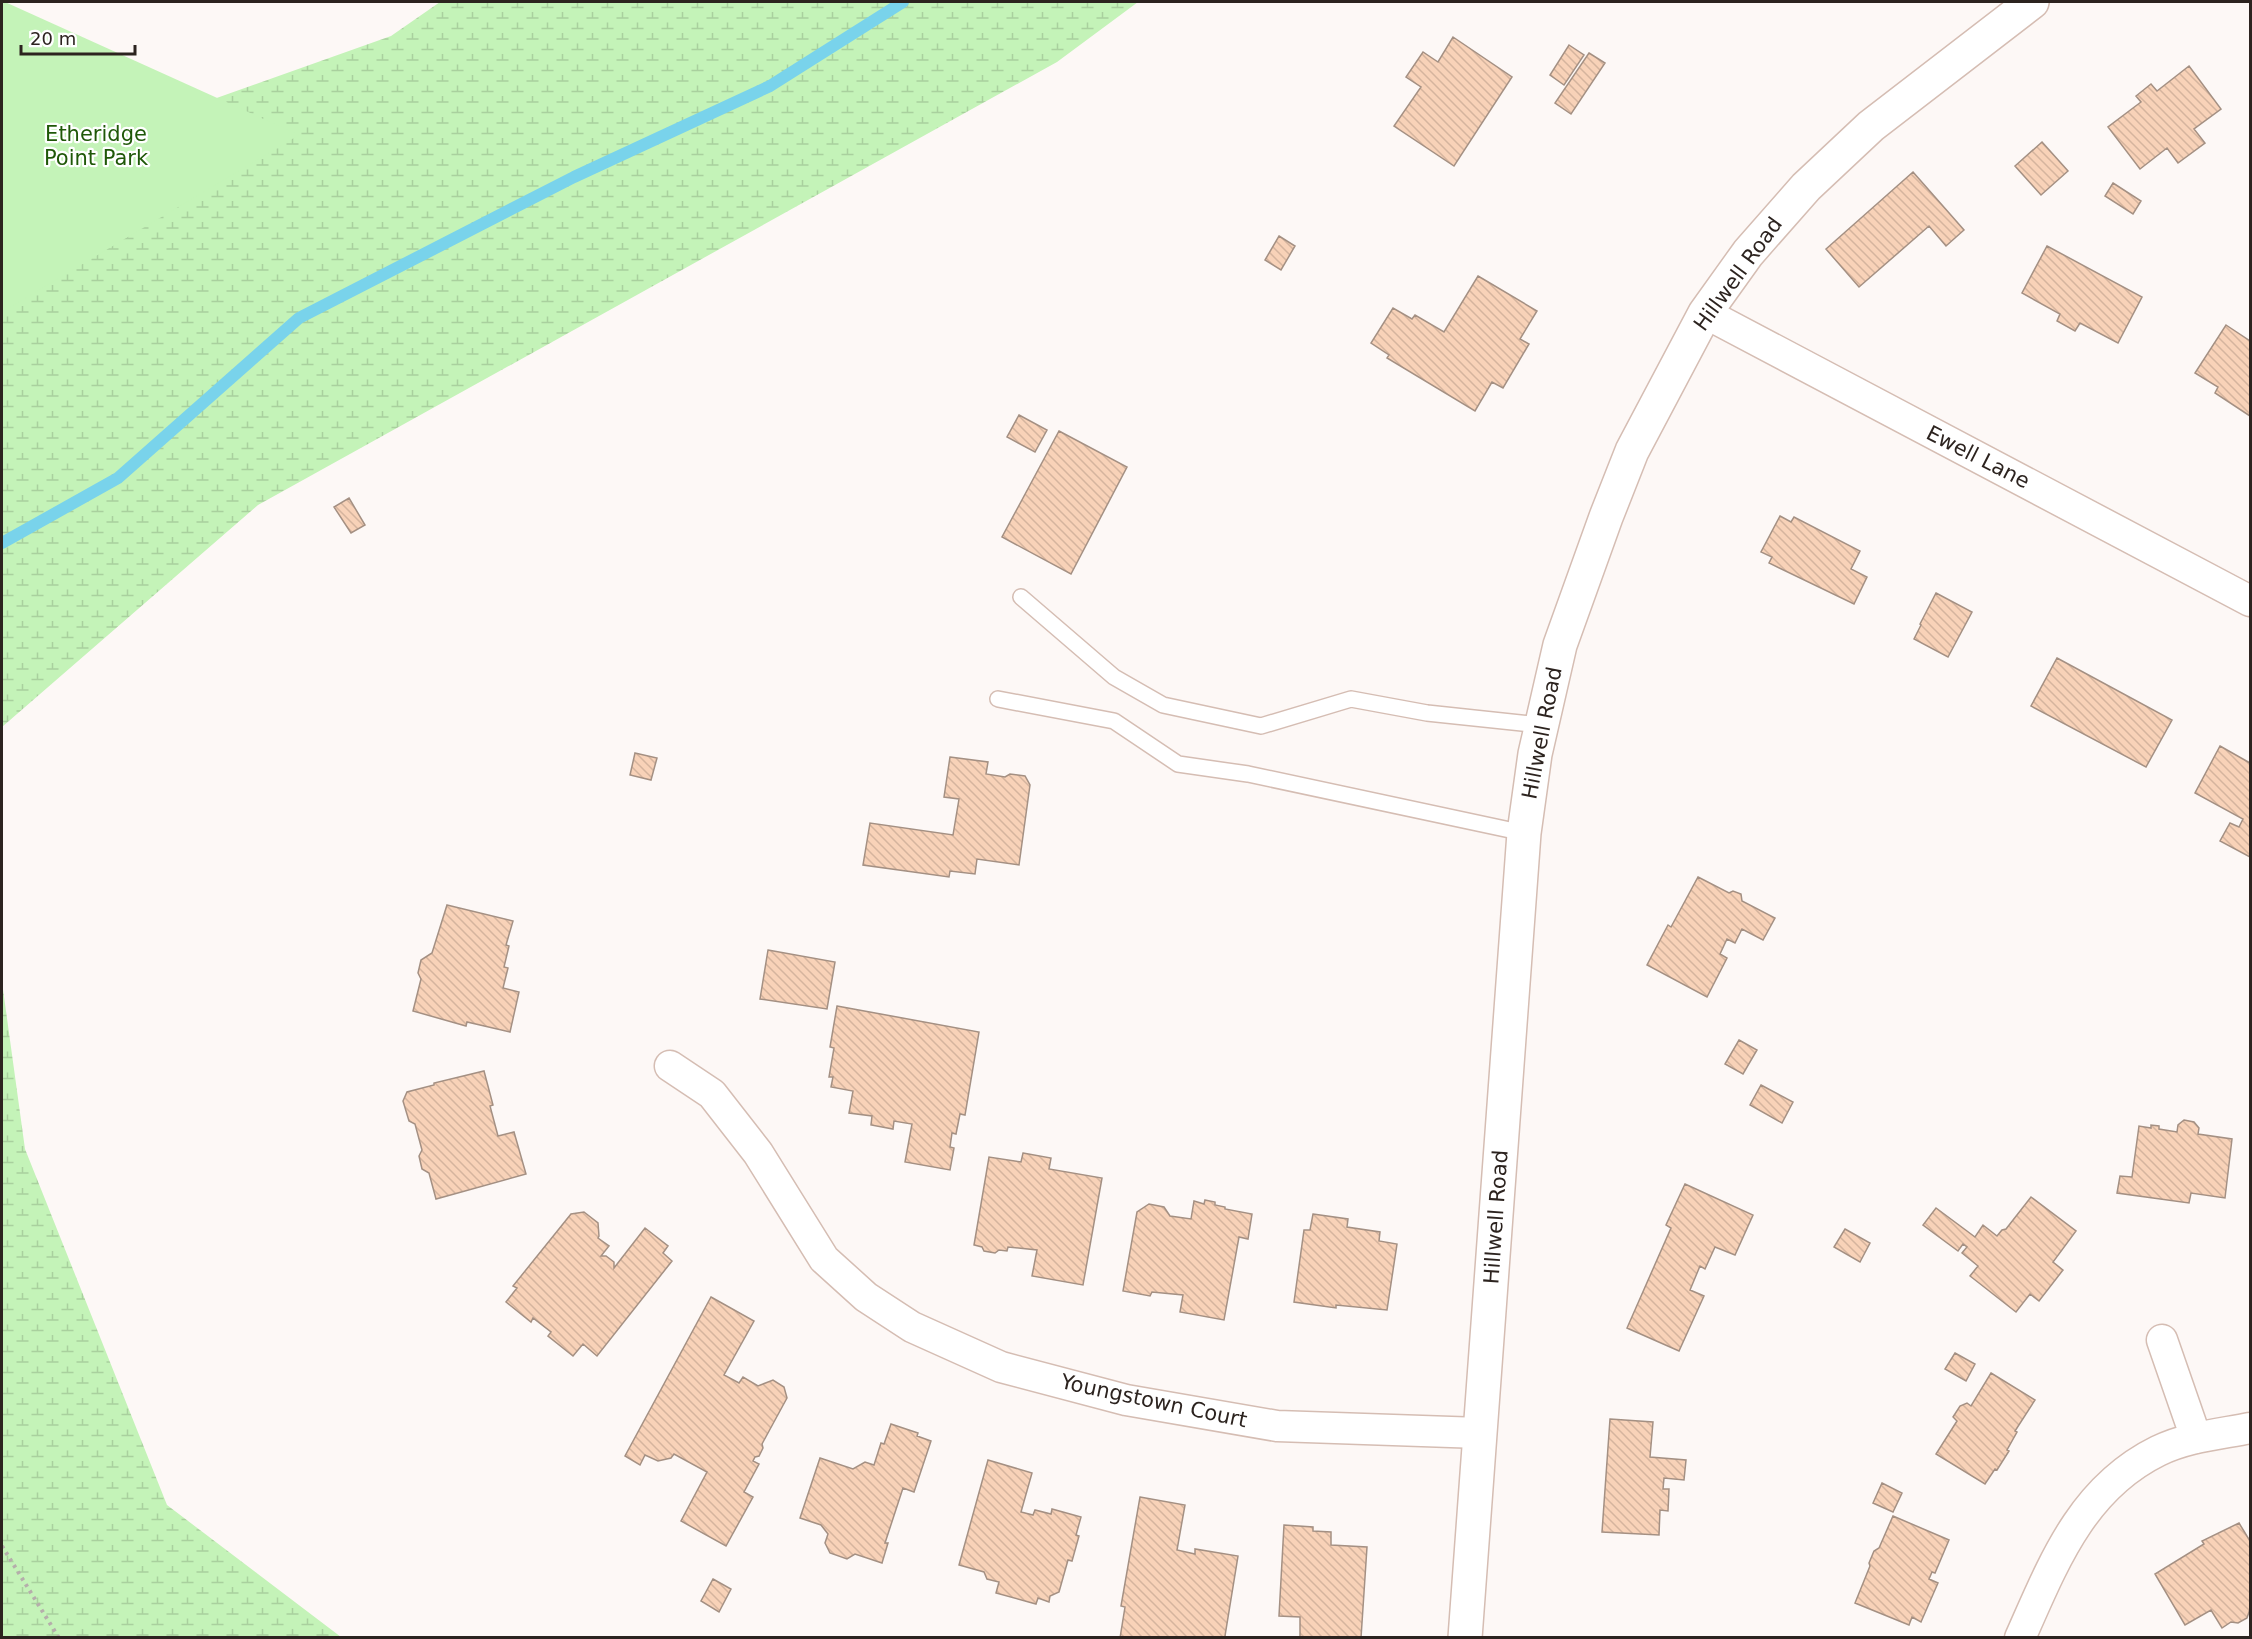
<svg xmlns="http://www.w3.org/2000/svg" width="2252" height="1639" font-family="'DejaVu Sans',sans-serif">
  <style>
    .wetland { fill: url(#wetland-marsh) }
    .park { fill: #c4f3b8 }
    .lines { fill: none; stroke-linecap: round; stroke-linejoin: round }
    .stream { stroke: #79d3eb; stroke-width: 12 }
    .building { fill: url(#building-back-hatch); stroke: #a49083; stroke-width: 1.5 }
    .service-casing { stroke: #d5bdb3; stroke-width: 18 }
    .minor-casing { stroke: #d5bdb3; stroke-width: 33 }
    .tertiary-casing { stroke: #d5bdb3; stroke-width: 36 }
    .path { stroke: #b5aeab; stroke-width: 4; stroke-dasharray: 3 4.5; stroke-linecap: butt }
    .service { stroke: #fff; stroke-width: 15 }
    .minor { stroke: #fff; stroke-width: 30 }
    .tertiary { stroke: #fff; stroke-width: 33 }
    .labels { text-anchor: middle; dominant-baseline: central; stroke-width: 4.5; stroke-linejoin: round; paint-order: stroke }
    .park-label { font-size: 21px; fill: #1f5808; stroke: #fff }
    .street-label { font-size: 21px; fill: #2c231f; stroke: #fff }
  </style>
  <defs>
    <pattern id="wetland-marsh" width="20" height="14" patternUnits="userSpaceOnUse" patternTransform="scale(1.5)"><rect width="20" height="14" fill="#c4f3b8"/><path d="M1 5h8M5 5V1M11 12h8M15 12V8" fill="none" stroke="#a9d09e"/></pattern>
    <pattern id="building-back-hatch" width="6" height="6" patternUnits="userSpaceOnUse" patternTransform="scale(1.5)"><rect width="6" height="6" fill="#f8d2b8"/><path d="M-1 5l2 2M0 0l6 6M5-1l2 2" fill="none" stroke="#d5b49e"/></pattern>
  </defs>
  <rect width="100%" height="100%" fill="#fdf8f6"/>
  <path class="wetland" d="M 440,2 L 1138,2 L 1057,62 L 258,505 L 2,727 L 2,221 L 90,143 L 391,36 Z
    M 2,982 L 25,1149 L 167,1505 L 341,1637 L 2,1637 Z"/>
  <path class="park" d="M 2,2 L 5,2 L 299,135 L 2,312 Z"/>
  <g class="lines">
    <path class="stream" d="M 2,543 L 118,478 L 299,318 L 574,177 L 770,86 L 903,2"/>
  </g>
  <path class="building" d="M 1453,37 L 1512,77 L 1454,166 L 1394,126 L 1421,87 L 1406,77 L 1423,52 L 1438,62 Z
    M 1569,45 L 1584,55 L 1564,85 L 1550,75 Z
    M 1589,53 L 1605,63 L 1571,114 L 1555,103 Z
    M 2189,66 L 2221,109 L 2194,129 L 2205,143 L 2178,163 L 2167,148 L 2140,169 L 2108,127 L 2141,102 L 2136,96 L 2151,84 L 2157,91 Z
    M 2042,142 L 2068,171 L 2041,195 L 2015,166 Z
    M 1913,172 L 1964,230 L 1946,246 L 1929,226 L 1859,287 L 1826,249 Z
    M 2113,183 L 2141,201 L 2133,214 L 2105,196 Z
    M 1279,236 L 1295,246 L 1281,270 L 1265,260 Z
    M 2047,246 L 2142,297 L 2118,343 L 2080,323 L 2075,331 L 2057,321 L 2060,314 L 2022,293 Z
    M 1478,276 L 1537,311 L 1520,339 L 1529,344 L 1503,388 L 1492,382 L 1475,411 L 1387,358 L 1389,355 L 1371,343 L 1393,308 L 1412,319 L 1415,315 L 1444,332 Z
    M 2226,325 L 2250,341 L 2250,416 L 2215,393 L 2218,387 L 2195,373 Z
    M 1019,415 L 1047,430 L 1035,452 L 1007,437 Z
    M 1059,431 L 1127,467 L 1071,574 L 1002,537 Z
    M 349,498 L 365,525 L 351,533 L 334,507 Z
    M 1780,516 L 1791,522 L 1794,517 L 1860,551 L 1851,569 L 1867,577 L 1854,604 L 1769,563 L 1772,557 L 1761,552 Z
    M 1936,593 L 1972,612 L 1948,657 L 1914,639 L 1921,625 L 1920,624 Z
    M 2057,658 L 2172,720 L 2146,767 L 2031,706 Z
    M 2220,746 L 2250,763 L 2250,857 L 2220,841 L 2230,823 L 2239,827 L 2243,819 L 2195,793 Z
    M 635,753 L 657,758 L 651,780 L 630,775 Z
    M 950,757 L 988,762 L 986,774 L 1005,777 L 1010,774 L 1025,776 L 1030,785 L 1019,865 L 977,859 L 975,874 L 950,871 L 949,877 L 863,865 L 870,823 L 953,835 L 959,799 L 944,797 Z
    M 1698,877 L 1729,893 L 1733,891 L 1741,894 L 1742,901 L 1775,918 L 1763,940 L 1742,929 L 1735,943 L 1727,939 L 1720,954 L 1727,958 L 1707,997 L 1647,965 L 1668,925 L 1671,927 Z
    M 447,905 L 513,921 L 506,945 L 509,946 L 504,967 L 508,968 L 503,988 L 519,992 L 510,1032 L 467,1022 L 466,1026 L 413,1011 L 421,979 L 418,973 L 421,960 L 432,953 Z
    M 768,950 L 835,962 L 827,1009 L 760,999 Z
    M 837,1006 L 979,1032 L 965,1115 L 960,1114 L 956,1134 L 952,1133 L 950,1147 L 954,1148 L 950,1170 L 905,1162 L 912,1124 L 894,1121 L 893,1129 L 871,1125 L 872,1116 L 849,1113 L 853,1091 L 831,1087 L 833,1077 L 829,1077 L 834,1048 L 830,1047 Z
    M 1739,1040 L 1757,1050 L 1743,1074 L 1725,1064 Z
    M 484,1071 L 493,1105 L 490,1106 L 498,1136 L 514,1132 L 526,1174 L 436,1199 L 429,1173 L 422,1169 L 419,1156 L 422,1150 L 415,1124 L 409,1121 L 403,1101 L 407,1092 L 434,1085 L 434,1083 Z
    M 1761,1085 L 1793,1102 L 1782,1123 L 1750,1105 Z
    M 2184,1120 L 2194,1122 L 2199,1128 L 2198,1134 L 2232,1139 L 2225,1198 L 2191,1193 L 2189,1203 L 2117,1193 L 2120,1176 L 2132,1177 L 2139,1126 L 2151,1128 L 2151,1125 L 2159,1126 L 2159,1129 L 2177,1132 L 2178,1125 Z
    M 1023,1153 L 1051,1158 L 1049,1169 L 1102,1178 L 1083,1285 L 1032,1276 L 1037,1250 L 1008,1247 L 1007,1251 L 999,1250 L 995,1253 L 984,1251 L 982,1247 L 974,1245 L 989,1157 L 1021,1162 Z
    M 1685,1184 L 1753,1215 L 1735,1255 L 1715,1247 L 1705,1269 L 1700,1266 L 1690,1290 L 1704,1296 L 1679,1351 L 1627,1328 L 1671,1228 L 1666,1225 Z
    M 2031,1197 L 2076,1231 L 2053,1262 L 2063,1270 L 2039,1301 L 2030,1294 L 2016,1312 L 1970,1276 L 1978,1266 L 1962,1253 L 1967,1247 L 1963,1244 L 1958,1251 L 1923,1225 L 1936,1208 L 1975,1237 L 1983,1225 L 1997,1236 L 2002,1230 L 2006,1229 Z
    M 1205,1200 L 1215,1202 L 1215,1205 L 1225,1207 L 1225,1209 L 1252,1214 L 1248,1239 L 1239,1237 L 1224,1320 L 1180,1312 L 1183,1295 L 1152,1292 L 1150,1296 L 1123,1291 L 1137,1212 L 1149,1204 L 1164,1207 L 1170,1216 L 1191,1219 L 1194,1201 L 1204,1204 Z
    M 584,1212 L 598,1223 L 599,1236 L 598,1238 L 609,1246 L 601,1256 L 606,1256 L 614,1262 L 614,1268 L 645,1228 L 668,1246 L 663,1253 L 672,1261 L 597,1356 L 583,1344 L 573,1356 L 548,1336 L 551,1332 L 533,1318 L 531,1322 L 506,1302 L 517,1288 L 513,1286 L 571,1214 Z
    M 1313,1214 L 1348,1219 L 1347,1227 L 1380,1232 L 1379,1241 L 1397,1244 L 1387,1310 L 1336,1305 L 1336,1308 L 1294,1302 L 1304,1230 L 1310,1230 Z
    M 1845,1229 L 1870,1243 L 1860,1262 L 1834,1247 Z
    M 711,1297 L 754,1321 L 724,1375 L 739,1383 L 743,1377 L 758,1386 L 773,1380 L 784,1387 L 787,1398 L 762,1444 L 763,1448 L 759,1456 L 755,1457 L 753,1461 L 759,1464 L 744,1492 L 753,1497 L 726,1546 L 681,1521 L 707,1472 L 674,1454 L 671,1458 L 658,1461 L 645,1455 L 640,1465 L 625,1456 Z
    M 1955,1353 L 1975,1364 L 1966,1381 L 1945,1369 Z
    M 1991,1373 L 2035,1400 L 2015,1431 L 2017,1432 L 2007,1450 L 2009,1451 L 1997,1470 L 1995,1469 L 1985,1484 L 1936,1454 L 1957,1421 L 1953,1417 L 1960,1406 L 1967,1403 L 1971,1406 Z
    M 1610,1419 L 1653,1422 L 1650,1457 L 1686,1460 L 1684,1480 L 1664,1478 L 1663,1489 L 1669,1489 L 1668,1511 L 1660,1510 L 1659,1535 L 1602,1532 Z
    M 891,1424 L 918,1433 L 917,1436 L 931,1441 L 914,1492 L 903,1488 L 885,1543 L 888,1543 L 882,1563 L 855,1554 L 847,1559 L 830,1553 L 825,1543 L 828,1534 L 821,1525 L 800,1518 L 820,1458 L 853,1469 L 865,1462 L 874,1465 L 881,1443 L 884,1444 Z
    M 988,1460 L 1032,1473 L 1021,1512 L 1033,1515 L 1035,1510 L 1051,1514 L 1052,1509 L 1081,1517 L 1076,1535 L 1079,1536 L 1072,1561 L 1068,1560 L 1059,1592 L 1050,1596 L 1049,1602 L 1038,1598 L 1036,1604 L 996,1593 L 999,1582 L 987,1579 L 984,1572 L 959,1565 Z
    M 1882,1483 L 1902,1493 L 1893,1512 L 1873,1503 Z
    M 1140,1497 L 1185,1505 L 1177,1550 L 1195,1554 L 1195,1549 L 1238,1556 L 1225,1636 L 1228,1638 L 1120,1638 L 1125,1607 L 1121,1606 Z
    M 1893,1516 L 1949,1540 L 1935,1573 L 1932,1572 L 1929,1579 L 1938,1583 L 1921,1622 L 1912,1617 L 1909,1625 L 1855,1603 L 1870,1566 L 1869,1563 L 1874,1551 L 1879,1548 Z
    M 2239,1523 L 2250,1541 L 2250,1609 L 2247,1618 L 2238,1623 L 2231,1622 L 2222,1628 L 2211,1610 L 2185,1625 L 2155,1574 L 2204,1544 L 2202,1541 Z
    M 1284,1525 L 1313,1527 L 1313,1531 L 1331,1532 L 1331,1545 L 1367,1547 L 1361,1638 L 1300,1638 L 1300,1617 L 1279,1616 Z
    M 713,1579 L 731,1589 L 719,1612 L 701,1601 Z"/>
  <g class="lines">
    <defs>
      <path id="service" d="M 1021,597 L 1114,677 L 1163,705 L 1261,726 L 1351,699 L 1427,713 L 1540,725
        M 998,699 L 1114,721 L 1178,764 L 1248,774 L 1524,833"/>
      <path id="minor" d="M 1705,313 L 2250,601
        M 670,1066 L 712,1094 L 758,1153 L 824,1259 L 866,1297 L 912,1327 L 1001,1367 L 1126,1400 L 1277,1426 L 1480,1433
        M 2162,1340 L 2196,1438
        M 2020,1638 C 2053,1564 2081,1489 2158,1451 C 2186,1437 2220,1434 2250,1428"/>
      <path id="tertiary" d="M 1465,1638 L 1524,833 L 1535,754 L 1560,645 L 1606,517 L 1632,451 L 1705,313 L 1748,253 L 1806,187 L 1871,126 L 2032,2"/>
    </defs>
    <use href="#service" class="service-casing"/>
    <use href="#minor" class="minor-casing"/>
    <use href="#tertiary" class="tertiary-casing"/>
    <path class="path" d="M 2,1546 L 59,1638"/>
    <use href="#service" class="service"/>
    <use href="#minor" class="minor"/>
    <use href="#tertiary" class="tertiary"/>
  </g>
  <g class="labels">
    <g class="park-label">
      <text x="96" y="134">Etheridge<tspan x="96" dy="24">Point Park</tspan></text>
    </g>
    <g class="street-label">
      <text transform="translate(1738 274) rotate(-54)">Hillwell Road</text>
      <text transform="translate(1978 457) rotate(27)">Ewell Lane</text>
      <text transform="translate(1542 733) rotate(-79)">Hillwell Road</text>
      <text transform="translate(1496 1217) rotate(-86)">Hillwell Road</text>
      <text transform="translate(1154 1401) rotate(12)">Youngstown Court</text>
    </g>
  </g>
  <rect width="2252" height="1639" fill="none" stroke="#2c231f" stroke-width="6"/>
  <path d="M21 45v9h114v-9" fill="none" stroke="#2c231f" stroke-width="3"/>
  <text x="30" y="45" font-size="18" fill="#2c231f" stroke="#ffffff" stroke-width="4.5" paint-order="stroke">20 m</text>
</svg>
